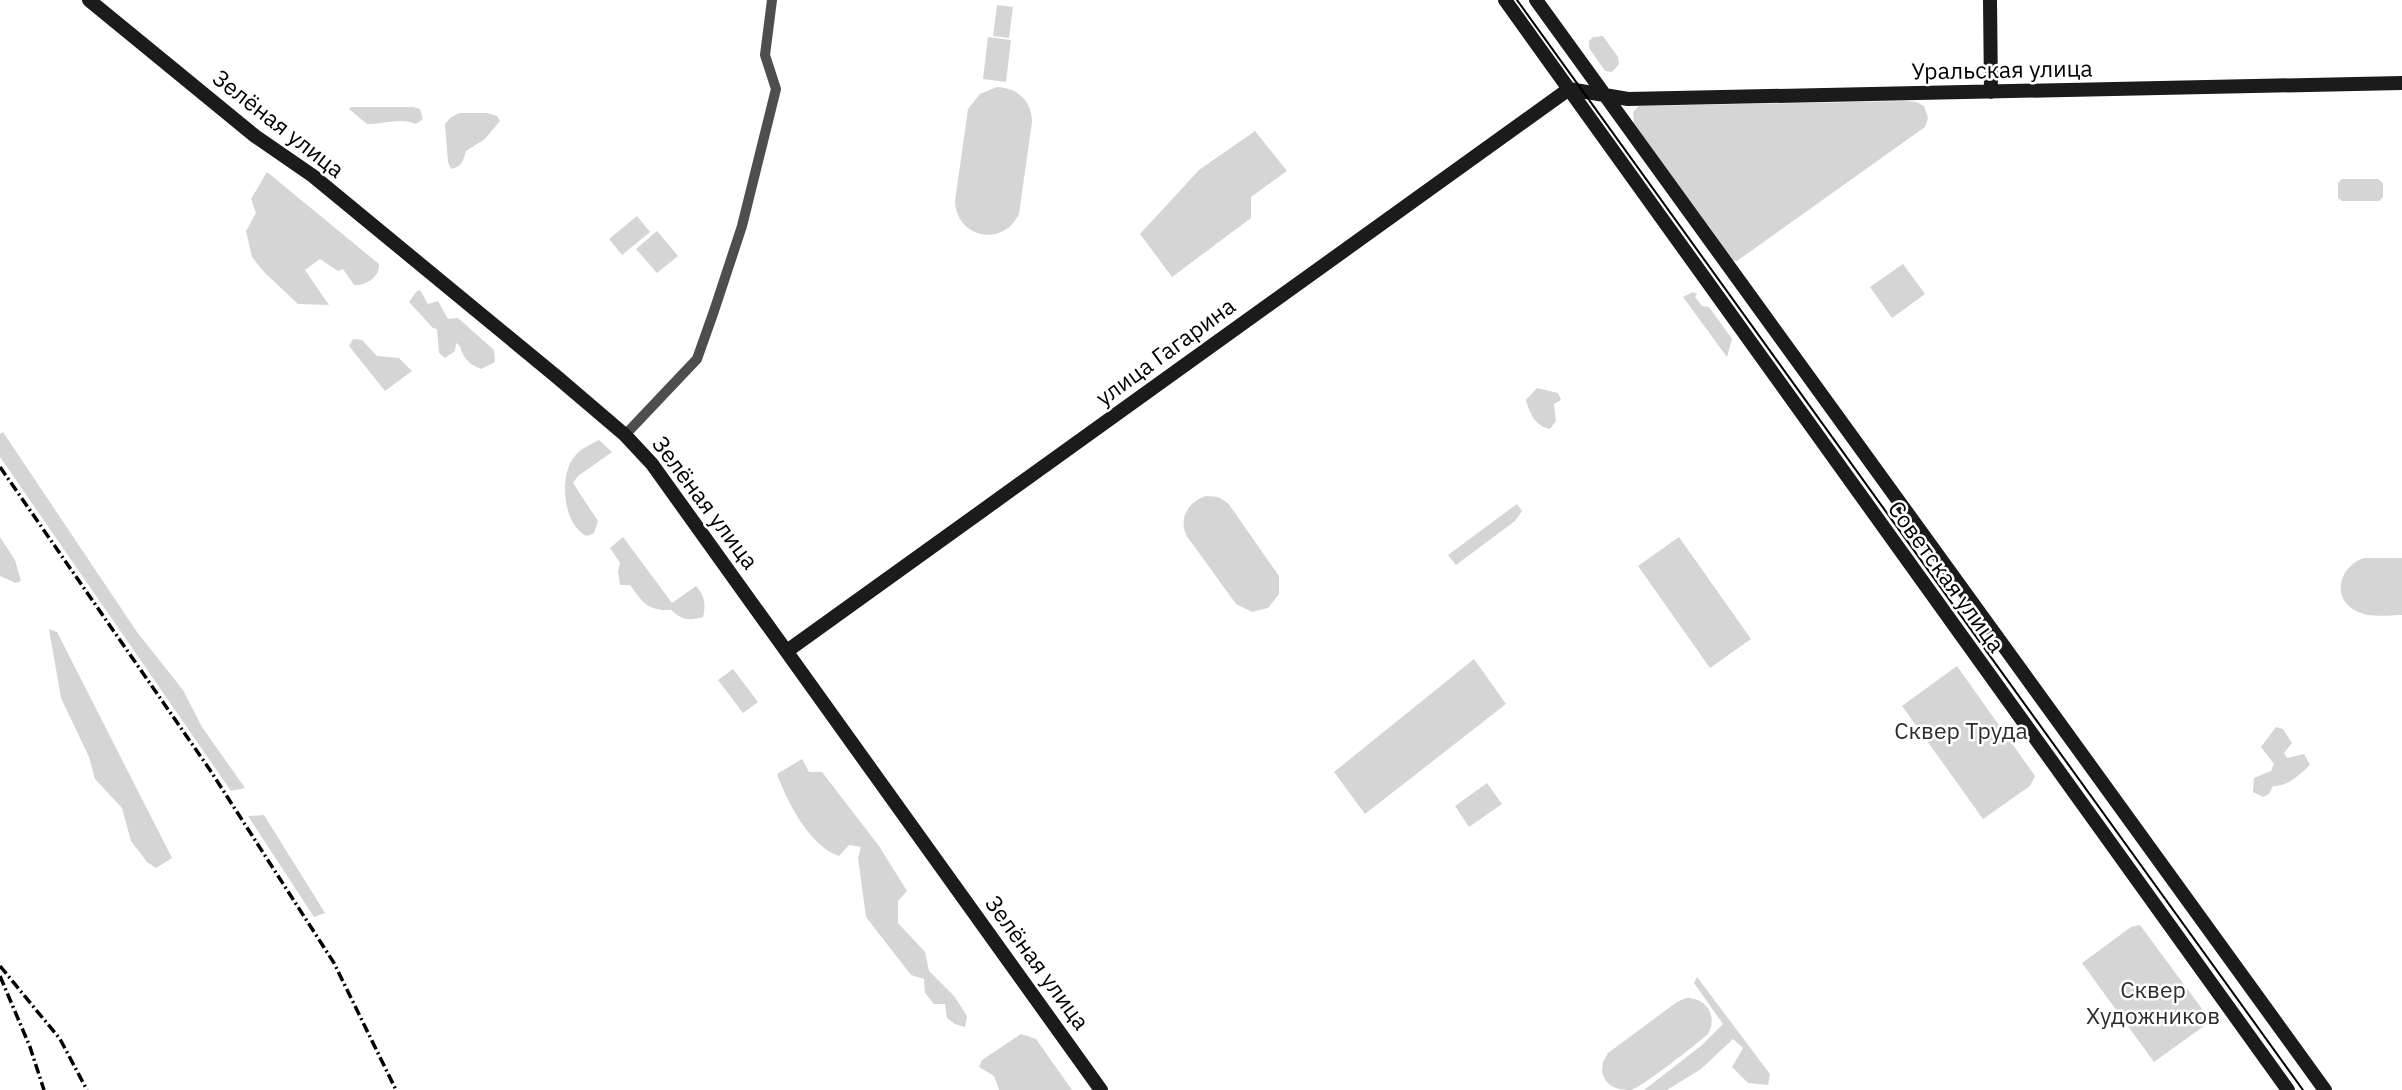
<svg xmlns="http://www.w3.org/2000/svg" width="2402" height="1090" font-family="'IBM Plex Sans',sans-serif">
  <style>
    .green { fill: #d5d5d5 }
    .lines { fill: none; stroke-linecap: round; stroke-linejoin: round }
    .street { stroke: #4e4e4e; stroke-width: 10 }
    .secondary { stroke: #1b1b1b; stroke-width: 14 }
    .tram { stroke: #000; stroke-width: 2 }
    .rail { stroke: #000; stroke-width: 3.5; stroke-dasharray: 10 3.5 2 3.5; stroke-linecap: butt }
    .labels { text-anchor: middle; dominant-baseline: central; stroke-width: 5; stroke-linejoin: round; paint-order: stroke }
    .street-label { font-size: 23px; fill: #000; stroke: #fff }
    .park-label { font-size: 23px; fill: #2c2c2c; stroke: #fff }
  </style>
  <rect width="100%" height="100%" fill="#fff"/>
  <path class="green" d="M 997,5 L 1013,7 L 1009,38 L 993,36 Z
    M 1603,36 L 1618,57 L 1619,64 L 1612,72 L 1605,71 L 1589,48 L 1589,41 L 1593,37 Z
    M 988,37 L 1011,40 L 1006,82 L 983,79 Z
    M 997,87 C 1018,88 1032,101 1032,122 L 1019,214 C 1003,248 956,238 955,201 L 968,109 L 980,94 Z
    M 1904,101 L 1916,102 L 1924,106 L 1928,118 L 1925,127 L 1737,261 L 1730,260 L 1634,124 L 1633,112 L 1639,106 Z
    M 351,107 L 413,107 L 420,109 L 423,119 L 416,124 C 403,117 382,124 367,124 L 349,109 Z
    M 459,113 L 487,113 L 497,116 L 500,121 L 485,139 L 466,151 C 463,161 462,167 451,169 L 448,162 L 445,124 L 450,118 Z
    M 1255,131 L 1287,171 L 1251,197 L 1251,218 L 1172,277 L 1140,234 L 1199,170 Z
    M 267,172 L 379,264 C 380,277 366,286 354,285 L 343,269 L 338,271 L 320,259 L 305,270 L 329,305 L 298,304 L 264,272 L 252,257 L 246,231 L 256,213 L 251,199 Z
    M 2342,179 L 2378,179 L 2383,183 L 2383,197 L 2379,201 L 2342,201 L 2338,198 L 2338,183 Z
    M 637,216 L 650,232 L 622,255 L 609,239 Z
    M 657,231 L 678,256 L 657,273 L 636,249 Z
    M 1903,264 L 1925,294 L 1892,318 L 1870,287 Z
    M 420,290 L 428,304 L 438,301 L 448,319 L 458,318 L 494,350 L 495,362 L 481,369 C 469,364 463,358 460,346 L 456,343 L 455,351 L 445,358 L 439,353 L 437,329 L 433,328 L 409,302 L 416,292 Z
    M 1693,292 L 1697,294 L 1695,297 L 1702,306 L 1709,307 L 1732,339 L 1727,357 L 1683,297 Z
    M 353,339 L 362,340 L 377,356 L 399,358 L 412,371 L 385,391 L 349,346 Z
    M 1537,388 L 1558,393 L 1561,400 L 1554,404 L 1556,421 L 1550,429 C 1535,426 1530,414 1526,400 Z
    M 3,432 L 137,632 L 183,690 L 202,727 L 245,788 L 231,791 L 0,457 L 0,434 Z
    M 599,440 L 612,452 L 578,476 L 573,483 L 598,521 L 594,533 L 587,536 C 563,526 558,475 575,456 C 580,449 591,444 599,440 Z
    M 1206,496 L 1218,497 L 1228,503 L 1279,576 L 1279,594 L 1268,608 L 1252,612 L 1236,604 L 1186,535 C 1179,517 1188,502 1206,496 Z
    M 1517,504 L 1522,511 L 1515,521 L 1456,565 L 1448,555 Z
    M 0,537 L 15,560 L 21,581 L 16,583 L 0,576 Z
    M 623,537 L 672,603 L 696,586 C 705,596 706,604 703,617 C 689,621 682,620 671,610 C 648,611 643,603 630,585 L 620,585 L 618,571 L 620,563 L 610,548 Z
    M 1679,537 L 1751,639 L 1710,668 L 1638,566 Z
    M 2364,558 L 2402,558 L 2402,615 C 2388,615 2370,618 2358,612 C 2330,600 2339,566 2364,558 Z
    M 49,629 L 57,632 L 172,858 L 156,868 L 147,862 L 131,841 L 122,808 L 95,779 L 89,757 L 61,698 Z
    M 1474,659 L 1506,704 L 1365,814 L 1334,772 Z
    M 1957,666 L 2035,776 L 2030,786 L 1983,819 L 1902,706 Z
    M 733,669 L 758,702 L 743,713 L 718,680 Z
    M 2276,727 L 2283,729 L 2292,743 L 2284,753 L 2287,758 L 2304,754 L 2310,765 C 2300,774 2288,787 2273,786 L 2269,794 L 2263,797 L 2253,792 L 2254,778 L 2271,771 L 2274,764 L 2261,747 Z
    M 802,759 L 809,772 L 822,772 L 879,846 L 907,891 L 898,901 L 898,923 L 925,952 L 929,971 L 955,997 L 967,1016 L 965,1027 L 955,1024 L 947,1018 L 945,1004 L 934,1004 L 925,993 L 924,979 L 911,975 L 866,917 L 858,858 L 861,847 L 849,845 L 839,856 C 809,846 787,801 777,774 Z
    M 1487,783 L 1502,804 L 1469,827 L 1455,806 Z
    M 264,815 L 325,913 L 314,917 L 248,816 Z
    M 2140,925 L 2211,1021 L 2154,1062 L 2082,963 L 2131,927 Z
    M 1697,977 L 1770,1074 L 1768,1085 L 1748,1083 L 1732,1067 L 1743,1048 L 1733,1039 L 1701,1069 L 1667,1090 L 1644,1090 L 1702,1045 L 1723,1024 L 1694,983 Z
    M 1686,998 C 1707,998 1718,1016 1708,1034 C 1698,1043 1641,1088 1631,1090 C 1616,1090 1605,1086 1602,1071 L 1603,1062 L 1608,1053 L 1677,1002 Z
    M 1021,1034 L 1036,1039 L 1072,1090 L 999,1090 L 994,1076 L 979,1067 L 982,1060 Z"/>
  <g class="lines">
    <path class="street" d="M 625,435 L 697,359 L 714,311 L 742,226 L 776,89 L 765,55 L 772,0"/>
    <path class="secondary" d="M 89,0 L 255,136 L 313,176 L 557,377 L 625,435 L 652,464 L 1101,1090
      M 1505,0 L 2288,1090
      M 1536,0 L 2325,1090
      M 1990,0 L 1991,92
      M 1569,89 L 1628,99 L 2402,83
      M 787,651 L 1569,89"/>
    <path class="tram" d="M 1517,0 L 2303,1090"/>
    <path class="rail" d="M 0,467 L 210,770 L 334,963 L 396,1090
      M 0,966 L 60,1039 L 87,1090
      M 0,976 L 30,1047 L 44,1090"/>
  </g>
  <g class="labels">
    <g class="street-label">
      <text transform="translate(2002 69) rotate(-1)">Уральская улица</text>
      <text transform="translate(279 123) rotate(38)">Зелёная улица</text>
      <text transform="translate(1165 351) rotate(-36)">улица Гагарина</text>
      <text transform="translate(706 502) rotate(53)">Зелёная улица</text>
      <text transform="translate(1947 576) rotate(54)">Советская улица</text>
      <text transform="translate(1038 962) rotate(54)">Зелёная улица</text>
    </g>
    <g class="park-label">
      <text x="1961" y="730">Сквер Труда</text>
      <text x="2153" y="989">Сквер<tspan x="2153" dy="26">Художников</tspan></text>
    </g>
  </g>
</svg>
